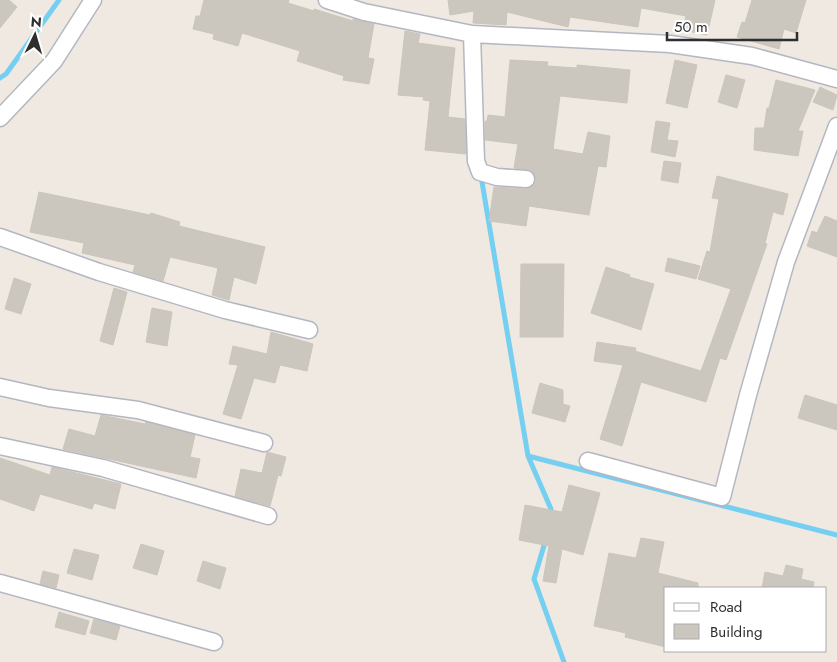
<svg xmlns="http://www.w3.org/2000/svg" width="837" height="662" font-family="Jost,sans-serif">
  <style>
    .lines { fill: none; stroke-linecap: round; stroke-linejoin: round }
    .stream { stroke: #75cff0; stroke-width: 5 }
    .building { fill: #cbc7bf; stroke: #cbc5ba }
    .street-casing { stroke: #b4b7c1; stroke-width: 19 }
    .street { stroke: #fff; stroke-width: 16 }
  </style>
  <rect width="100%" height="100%" fill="#efe9e1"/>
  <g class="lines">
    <path class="stream" d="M 0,78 L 6,74 L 59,0
      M 482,182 L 528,456 L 551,509 L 551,516
      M 528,456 L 837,535
      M 546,539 L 534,579 L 564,662"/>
  </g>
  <path class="building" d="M 0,0 L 9,0 L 17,7 L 0,28 Z
    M 204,0 L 289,0 L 288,3 L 314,11 L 314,9 L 353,21 L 353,19 L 374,24 L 368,58 L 374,59 L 369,84 L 343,80 L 344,76 L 297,61 L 300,51 L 242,33 L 238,46 L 213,39 L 214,34 L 193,29 L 196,16 L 200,16 Z
    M 448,0 L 715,0 L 707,35 L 683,30 L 686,16 L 641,8 L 638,27 L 570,17 L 568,27 L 507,12 L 506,25 L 473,23 L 474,11 L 450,15 Z
    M 752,0 L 806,0 L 796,33 L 784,29 L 779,49 L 737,37 L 742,22 L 745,23 Z
    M 405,31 L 420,34 L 418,43 L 455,48 L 448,117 L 465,119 L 466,154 L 425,150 L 430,101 L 423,100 L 424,97 L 398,95 Z
    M 510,60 L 548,62 L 547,66 L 577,68 L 577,65 L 630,70 L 627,103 L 560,96 L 553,149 L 583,154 L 588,132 L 610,136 L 606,167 L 598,166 L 589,215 L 529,206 L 526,226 L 489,221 L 494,187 L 526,189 L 534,185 L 536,180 L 531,170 L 514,168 L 518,144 L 485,140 L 485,121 L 487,121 L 488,115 L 505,117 Z
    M 675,60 L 697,65 L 687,108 L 666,103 Z
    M 726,75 L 745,80 L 737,108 L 718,102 Z
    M 776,80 L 815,90 L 798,131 L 803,131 L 798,156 L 754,150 L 755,128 L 764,128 L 767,108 L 769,108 Z
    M 820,87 L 837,95 L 833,110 L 813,102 Z
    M 656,121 L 670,123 L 667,140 L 678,141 L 675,157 L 651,152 Z
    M 664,161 L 681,163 L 678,183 L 661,180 Z
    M 717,176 L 788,194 L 783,215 L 773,212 L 765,243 L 767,244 L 726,360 L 720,358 L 706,402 L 641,382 L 622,446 L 600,439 L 623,365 L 594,361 L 597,342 L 636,348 L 635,351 L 701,371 L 731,289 L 698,279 L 707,251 L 710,252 L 719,199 L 712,198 Z
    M 39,192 L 150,215 L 151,213 L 180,222 L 179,226 L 265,247 L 256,284 L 234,277 L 229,300 L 212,295 L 218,268 L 170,257 L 163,281 L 133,272 L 135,265 L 82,253 L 84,243 L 30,232 Z
    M 825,216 L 837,221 L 837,257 L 807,246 L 812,231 L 817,233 Z
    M 668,258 L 700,266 L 696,279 L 665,271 Z
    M 521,264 L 564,264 L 563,337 L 520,337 Z
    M 606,267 L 630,275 L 629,277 L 654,284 L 641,330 L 591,313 Z
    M 14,278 L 31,284 L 21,314 L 5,309 Z
    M 114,288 L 127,292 L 113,345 L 100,341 Z
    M 152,308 L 172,312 L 167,346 L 146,342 Z
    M 271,332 L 313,344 L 307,371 L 280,365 L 275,383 L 254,378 L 241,419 L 223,414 L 238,365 L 229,364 L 233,346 L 267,354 Z
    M 540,383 L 563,390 L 563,404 L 570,406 L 565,422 L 532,413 Z
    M 805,395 L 837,405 L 837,430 L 798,418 Z
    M 101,415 L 145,424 L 146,422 L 195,435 L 190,457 L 200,459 L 196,478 L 63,449 L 69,429 L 95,436 Z
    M 267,452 L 286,457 L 281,476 L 278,475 L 270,506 L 235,496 L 241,469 L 262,473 Z
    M 0,458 L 50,475 L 52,467 L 121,484 L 115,509 L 94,503 L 92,509 L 40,494 L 34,511 L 0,499 Z
    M 569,485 L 600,493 L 583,555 L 562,549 L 556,583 L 543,581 L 549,546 L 519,540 L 525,505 L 562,512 Z
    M 641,538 L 664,542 L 658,573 L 698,583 L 698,588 L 666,588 L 666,647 L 625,637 L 626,633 L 594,626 L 609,553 L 636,558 Z
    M 141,544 L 164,551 L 157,575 L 133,568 Z
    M 74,549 L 99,555 L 92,580 L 67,573 Z
    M 203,561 L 226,568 L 220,589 L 197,581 Z
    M 786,565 L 803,569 L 801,579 L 814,582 L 813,588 L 762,588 L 765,572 L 783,576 Z
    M 43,571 L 59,575 L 56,588 L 40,584 Z
    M 59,612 L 89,621 L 85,635 L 55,627 Z
    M 94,619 L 120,626 L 116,640 L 90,633 Z"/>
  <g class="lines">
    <defs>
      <path id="street" d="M 327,0 L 364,12 L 472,34 L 670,44 L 752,56 L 837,79
        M 472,34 L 476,161 L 480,172 L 497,177 L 526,179
        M 0,118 L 54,61 L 93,0
        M 0,237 L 99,272 L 225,310 L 309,330
        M 0,387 L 49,398 L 138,410 L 264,443
        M 0,446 L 103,468 L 268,516
        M 588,461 L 722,497 L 748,395 L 786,262 L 837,126
        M 0,583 L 214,642"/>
    </defs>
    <use href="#street" class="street-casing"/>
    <use href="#street" class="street"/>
  </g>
  <rect x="664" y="587" width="162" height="65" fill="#ffffff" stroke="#ababab"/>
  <rect x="674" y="603" width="25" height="8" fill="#ffffff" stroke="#ababab"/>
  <text x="710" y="612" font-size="15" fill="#2e2e2e">Road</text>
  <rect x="674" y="624" width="25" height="15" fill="#cbc7bf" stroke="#ababab"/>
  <text x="710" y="637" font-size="15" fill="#2e2e2e">Building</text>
  <g transform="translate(35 35) rotate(5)" stroke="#ffffff" stroke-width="4" paint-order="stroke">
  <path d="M0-4L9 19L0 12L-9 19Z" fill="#2e2e2e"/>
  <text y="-8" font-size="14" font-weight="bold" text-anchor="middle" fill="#2e2e2e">N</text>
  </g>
  <path d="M667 32v8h130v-8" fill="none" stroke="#2e2e2e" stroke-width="2.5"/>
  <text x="674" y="32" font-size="15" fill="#2e2e2e" stroke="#ffffff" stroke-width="4" paint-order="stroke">50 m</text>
</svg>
